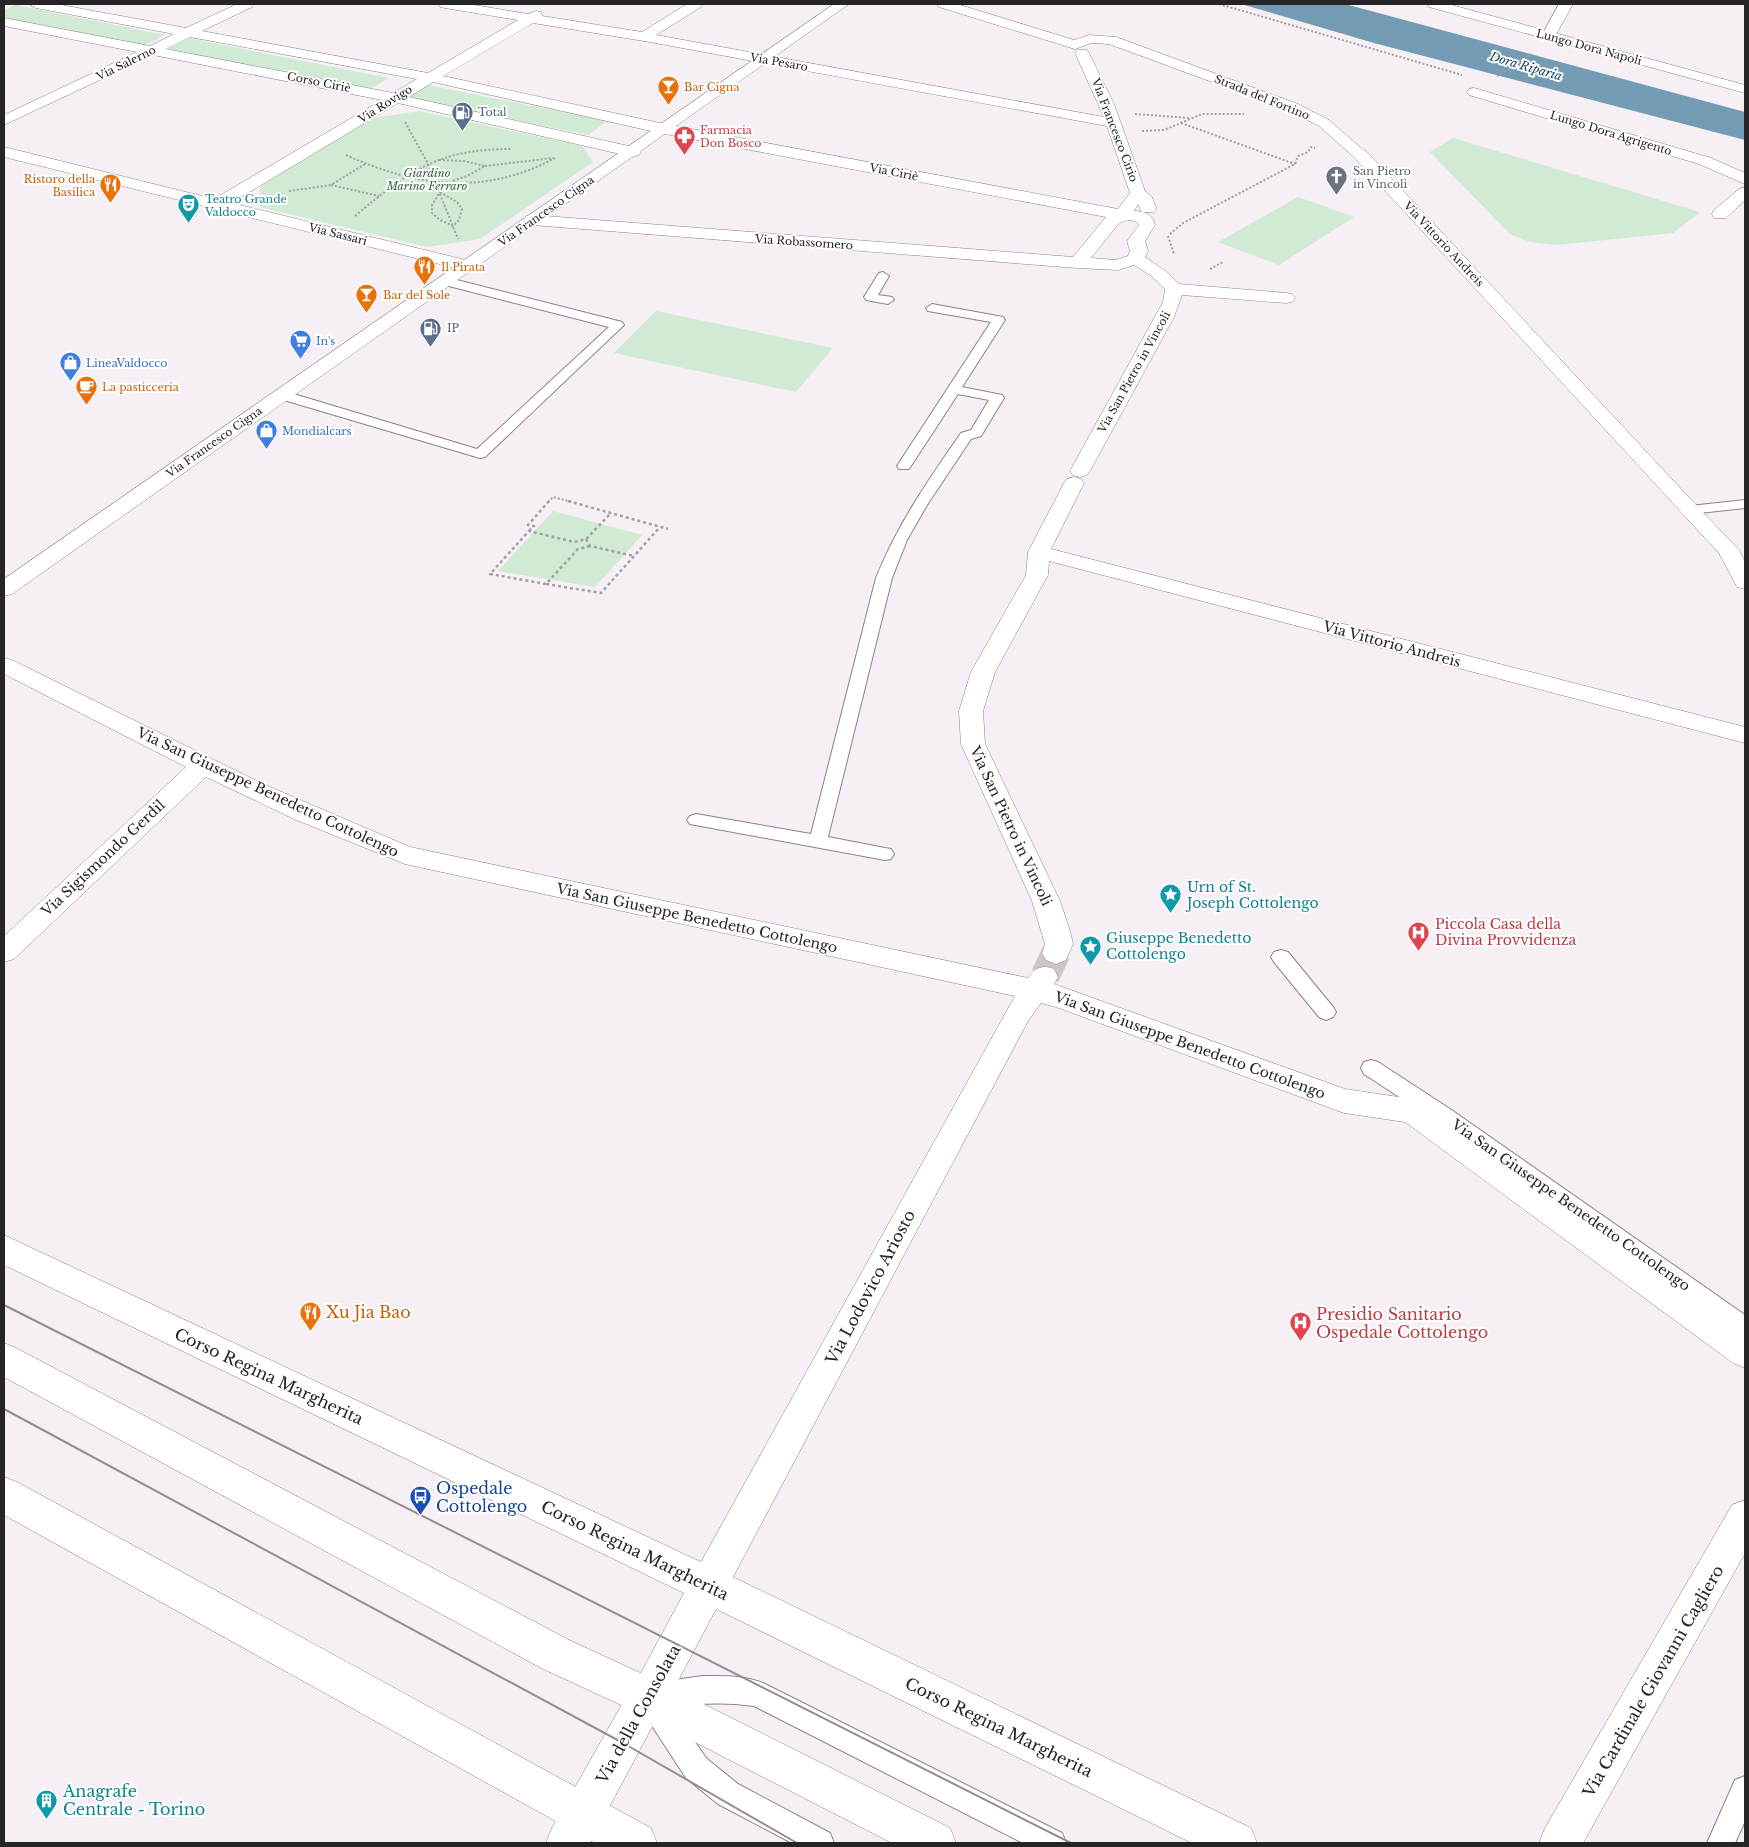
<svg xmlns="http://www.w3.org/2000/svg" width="1749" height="1847" font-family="'Libre Baskerville',serif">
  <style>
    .green { fill: #d0ead3 }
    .water { fill: #739bb3 }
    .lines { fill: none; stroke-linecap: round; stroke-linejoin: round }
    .minor-tunnel { stroke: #ccc6cc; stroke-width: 29; stroke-dasharray: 29 15; stroke-linecap: butt }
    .service-casing { stroke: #898389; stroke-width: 2 }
    .pedestrian-casing { stroke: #898389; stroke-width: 1 }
    .minor-casing { stroke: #898389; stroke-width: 1 }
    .tertiary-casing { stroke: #898389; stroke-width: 1 }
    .primary-casing { stroke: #898389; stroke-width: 1 }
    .path-far1 { stroke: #a49fa3; stroke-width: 2; stroke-dasharray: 2 2; stroke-linecap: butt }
    .path { stroke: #a49fa3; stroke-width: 2.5; stroke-dasharray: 3 3; stroke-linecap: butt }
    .service { fill: #fff; fill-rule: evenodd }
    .pedestrian { fill: #fff; fill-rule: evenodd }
    .minor { fill: #fff; fill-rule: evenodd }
    .tertiary { fill: #fff; fill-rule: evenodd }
    .primary { fill: #fff; fill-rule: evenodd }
    .tram { stroke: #938e92; stroke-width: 2 }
    .labels { text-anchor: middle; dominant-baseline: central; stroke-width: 4; stroke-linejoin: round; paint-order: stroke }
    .far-street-label { font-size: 11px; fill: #262426; stroke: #fff }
    .far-food-label { font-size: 11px; fill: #c56008; stroke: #fff; text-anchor: start }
    .far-service-label { font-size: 11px; fill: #4e5e75; stroke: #fff; text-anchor: start }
    .far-health-label { font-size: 11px; fill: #be3a42; stroke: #fff; text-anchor: start }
    .far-worship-label { font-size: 11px; fill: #5b616d; stroke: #fff; text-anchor: start }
    .far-park-label { font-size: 11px; font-style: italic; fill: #31633a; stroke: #fff }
    .far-culture-label { font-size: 11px; fill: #0d838f; stroke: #fff; text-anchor: start }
    .far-shop-label { font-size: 11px; fill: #366cbe; stroke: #fff; text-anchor: start }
    .far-water-label { font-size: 12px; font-style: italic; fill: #10455f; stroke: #fff }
    .street-label { font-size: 14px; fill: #262426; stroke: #fff }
    .culture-label { font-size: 14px; fill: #0d838f; stroke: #fff; text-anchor: start }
    .health-label { font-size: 14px; fill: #be3a42; stroke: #fff; text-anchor: start }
    .near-street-label { font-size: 16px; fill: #262426; stroke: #fff }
    .near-food-label { font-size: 16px; fill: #c56008; stroke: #fff; text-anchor: start }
    .near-health-label { font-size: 16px; fill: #be3a42; stroke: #fff; text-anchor: start }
    .near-transit-label { font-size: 16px; fill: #164399; stroke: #fff; text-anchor: start }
    .near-culture-label { font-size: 16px; fill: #0d838f; stroke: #fff; text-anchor: start }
  </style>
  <rect width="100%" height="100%" fill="#f6eff5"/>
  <path class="green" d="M 15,5 L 165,35 L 141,47 L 4,19 L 4,10 Z
    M 188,38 L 389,78 L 367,91 L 165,50 Z
    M 428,85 L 607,121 L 588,135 L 407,98 Z
    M 419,111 L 582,146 L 593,162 L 480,239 L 427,247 L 260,207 L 260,186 L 374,118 Z
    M 1453,138 L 1700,212 L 1673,233 L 1557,245 L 1530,242 L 1510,234 L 1430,152 Z
    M 1298,197 L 1354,217 L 1279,265 L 1218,242 Z
    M 656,311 L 833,348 L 796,392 L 614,353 Z
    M 553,511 L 642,535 L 595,587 L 498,571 Z"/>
  <path class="water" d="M 1241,4 L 1345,4 L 1745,112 L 1745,140 L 1374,43 Z"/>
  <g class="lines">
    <path class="minor-tunnel" d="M 1045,976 L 1056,953"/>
    <defs>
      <path id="service" d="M 883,272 L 889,276 L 878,295 L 892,297 L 894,300 L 888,304 L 866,300 L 864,297 L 879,273 Z
        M 445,277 L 622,322 L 624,325 L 485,457 L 480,458 L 277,398 L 275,395 L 277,392 L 287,392 L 477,449 L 609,327 L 441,284 L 439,281 L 441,278 Z
        M 932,304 L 1003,317 L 1005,320 L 962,387 L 1002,395 L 1004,398 L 981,436 L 971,439 L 927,505 L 907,540 L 892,578 L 828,837 L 885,848 L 891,849 L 894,854 L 891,859 L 885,860 L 690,824 L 687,820 L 690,816 L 696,814 L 811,834 L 876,578 C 897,525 929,479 961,433 L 971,430 L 989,400 L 958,394 L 909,469 L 899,469 L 897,466 L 991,322 L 928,311 L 926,308 Z
        M 1745,500 L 1745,508 L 1690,514 L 1685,513 L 1683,510 L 1685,507 L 1690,506 Z
        M 1281,950 L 1288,952 L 1333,1007 L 1336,1012 L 1333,1017 L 1326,1020 L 1319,1017 L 1274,962 L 1271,957 L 1274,952 Z
        M 1371,1060 L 1378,1062 L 1450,1109 L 1745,1315 L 1745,1338 L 1737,1335 L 1436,1121 L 1364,1074 L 1361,1068 L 1364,1062 Z
        M 702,1676 C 723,1676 746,1675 765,1684 L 1062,1833 L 1066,1843 L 1023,1843 L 754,1706 C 725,1702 700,1703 671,1707 L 706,1758 L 738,1784 L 830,1833 L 834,1843 L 792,1843 L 718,1804 L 686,1778 L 639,1706 L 635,1697 L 639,1688 L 648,1684 Z
        M 1745,1776 L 1745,1821 L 1735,1843 L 1707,1843 L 1735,1780 Z"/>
      <path id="pedestrian" d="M 1360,149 L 1366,151 L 1697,506 L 1701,510 L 1697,514 L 1690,516 L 1683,514 L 1354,157 L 1352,154 L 1354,151 Z"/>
      <path id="minor" d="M 29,4 L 56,4 L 186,28 L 237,4 L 254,4 L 252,7 L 202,31 L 428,73 L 518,20 L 445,8 L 440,7 L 438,4 L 468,4 L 528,14 L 536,11 L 541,12 L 542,16 L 642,32 L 687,4 L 703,4 L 701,7 L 656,35 L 1104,117 L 1075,53 L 1077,50 L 1087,50 L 1089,53 L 1114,104 L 1145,191 L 1152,197 L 1156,208 L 1154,212 L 1142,212 L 1138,204 L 1134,211 C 1144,211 1153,214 1155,225 L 1145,241 L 1148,251 L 1145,257 L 1167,272 L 1179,284 L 1286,293 L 1292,294 L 1295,298 L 1292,302 L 1286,303 L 1182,295 L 1174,317 L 1090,471 L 1087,475 L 1080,477 L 1073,475 L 1070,471 L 1163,302 L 1165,289 L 1164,288 L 1150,275 L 1134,265 L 1118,270 L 1077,268 L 532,225 L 526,224 L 524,220 L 526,216 L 532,215 L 1073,257 L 1106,217 L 660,133 L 433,82 L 409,97 L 633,147 L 639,149 L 641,152 L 639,155 L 633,157 L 398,103 L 231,203 L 474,262 L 477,266 L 474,270 L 468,271 L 4,157 L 4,147 L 214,199 L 382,100 L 153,55 L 4,125 L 4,115 L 137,52 L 4,26 L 4,18 L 150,46 L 174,34 L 36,8 ZM 533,23 L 644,41 L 1107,126 L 1130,193 L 1118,209 L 660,123 L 443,76 ZM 190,37 L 417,79 L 393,93 L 166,49 ZM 1128,220 L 1135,221 L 1139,225 L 1127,241 L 1130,251 L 1128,256 L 1116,260 L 1091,258 L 1119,223 Z
        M 937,4 L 957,4 L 1074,40 L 1089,35 L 1116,37 L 1298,104 L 1329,120 L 1368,154 L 1366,157 L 1354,157 L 1319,126 L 1288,110 L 1109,44 L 1091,43 L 1075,49 L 939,7 Z
        M 1559,4 L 1573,4 L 1554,38 L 1544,38 L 1542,35 Z
        M 1474,88 L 1711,158 L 1745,173 L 1745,184 L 1699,164 L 1469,95 L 1467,92 L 1469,89 Z
        M 1745,187 L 1745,200 L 1726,218 L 1714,218 L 1712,214 L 1714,210 L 1739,189 Z
        M 1074,477 L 1081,479 L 1084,483 L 1051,549 L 1745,727 L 1745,743 L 1049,561 L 1048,575 L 995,672 L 983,711 L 985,744 L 1060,901 L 1070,931 L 1073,944 L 1066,960 L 1056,964 L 1046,960 L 1042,953 L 1045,944 L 1032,901 L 961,744 L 959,711 L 971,672 L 1026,575 L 1028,552 L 1064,483 L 1067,479 Z
        M 1690,504 L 1697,506 L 1739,550 L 1745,562 L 1745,589 L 1737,587 L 1719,553 L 1679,510 L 1683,506 Z
        M 4,658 L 12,660 L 261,783 L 410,847 L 1028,978 C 1036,967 1042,965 1054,969 L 1058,977 L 1054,984 L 1345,1089 L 1412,1099 L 1423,1102 L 1745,1332 L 1745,1368 L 1733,1363 L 1405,1122 L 1344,1113 L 1059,1008 L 1041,1003 L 1028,1021 L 733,1577 L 1251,1828 L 1257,1843 L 1192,1843 L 716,1609 L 662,1711 L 648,1717 L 634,1711 L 628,1697 L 684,1593 L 4,1265 L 4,1235 L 701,1562 L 1015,996 L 405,864 L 294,819 L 206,777 L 14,959 L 4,962 L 4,936 L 186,767 L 4,674 Z
        M 4,1477 L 17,1482 L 651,1828 L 657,1843 L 595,1843 L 4,1515 Z
        M 1745,1500 L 1745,1553 L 1583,1843 L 1539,1843 L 1545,1828 L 1732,1505 Z"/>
      <path id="tertiary" d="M 834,4 L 849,4 L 12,594 L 4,596 L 4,579 Z
        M 1427,4 L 1448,4 L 1745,85 L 1745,93 L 1429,7 Z
        M 648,1677 L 662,1683 L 668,1697 L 590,1843 L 546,1843 L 552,1828 L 634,1683 Z"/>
      <path id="primary" d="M 4,1343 L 16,1348 L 569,1640 L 662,1683 L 950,1828 L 956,1843 L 892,1843 L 634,1711 L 541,1668 L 4,1377 Z"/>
    </defs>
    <use href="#service" class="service-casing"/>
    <use href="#pedestrian" class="pedestrian-casing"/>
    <use href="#minor" class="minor-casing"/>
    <use href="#tertiary" class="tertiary-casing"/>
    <use href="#primary" class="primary-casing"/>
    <path class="path-far1" d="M 1219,4 L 1462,75
      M 1497,76 L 1532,54
      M 1135,114 L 1190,118
      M 405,122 L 427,162 L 458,239
      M 1181,123 L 1295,164
      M 1142,131 L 1164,130 L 1202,114 L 1244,114
      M 346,155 C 416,187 485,196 555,158
      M 439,160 L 464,161 L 485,166 L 467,176 L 452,181
      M 365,164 L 331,185 L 379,196
      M 485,166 L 554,158
      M 289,191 L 331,185
      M 440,192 L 457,202 L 462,209 L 459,220 L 453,226 L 440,220 L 432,213 L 432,205 Z
      M 355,216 C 409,171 438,149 511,149
      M 1170,234 L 1183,223 L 1295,164 L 1298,156 L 1308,152 L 1311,147 L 1315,148
      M 1168,236 L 1174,254
      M 1210,269 L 1223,262
      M 548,502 L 553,497 L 572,502"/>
    <path class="path" d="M 568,501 L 668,529
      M 529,531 L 534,526 L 528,525 L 549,501
      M 586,539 L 590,546 L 634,556
      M 590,546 L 578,549 L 546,584 L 601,593 L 660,527
      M 546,584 L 490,574 L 529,531 L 574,542 L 586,539 L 611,513"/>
    <use href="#service" class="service"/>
    <use href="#pedestrian" class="pedestrian"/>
    <use href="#minor" class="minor"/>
    <use href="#tertiary" class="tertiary"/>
    <use href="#primary" class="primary"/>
    <path class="tram" d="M 4,1305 L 1071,1843
      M 4,1409 L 623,1743 L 797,1843"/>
  </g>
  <defs>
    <symbol id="bar-pin" viewBox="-11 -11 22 30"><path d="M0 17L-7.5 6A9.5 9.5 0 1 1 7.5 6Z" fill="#e8710a" stroke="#fff"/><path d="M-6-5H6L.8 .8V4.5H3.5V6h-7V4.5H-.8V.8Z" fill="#fff"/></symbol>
    <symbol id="fuel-pin" viewBox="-11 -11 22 30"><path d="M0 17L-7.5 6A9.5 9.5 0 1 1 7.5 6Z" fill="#5c6f8a" stroke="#fff"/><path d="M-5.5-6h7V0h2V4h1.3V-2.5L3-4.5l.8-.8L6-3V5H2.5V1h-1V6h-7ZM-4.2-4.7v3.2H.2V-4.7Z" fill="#fff"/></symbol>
    <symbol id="pharmacy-pin" viewBox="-11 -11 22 30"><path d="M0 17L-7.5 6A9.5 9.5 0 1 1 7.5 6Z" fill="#e0444e" stroke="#fff"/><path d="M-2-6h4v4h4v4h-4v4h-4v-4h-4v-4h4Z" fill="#fff"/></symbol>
    <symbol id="church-pin" viewBox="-11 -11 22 30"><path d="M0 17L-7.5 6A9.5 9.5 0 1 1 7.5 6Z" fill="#6b7280" stroke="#fff"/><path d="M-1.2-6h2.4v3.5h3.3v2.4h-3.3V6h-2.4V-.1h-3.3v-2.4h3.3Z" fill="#fff"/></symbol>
    <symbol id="restaurant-pin" viewBox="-11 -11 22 30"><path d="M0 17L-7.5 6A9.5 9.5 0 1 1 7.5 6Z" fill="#e8710a" stroke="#fff"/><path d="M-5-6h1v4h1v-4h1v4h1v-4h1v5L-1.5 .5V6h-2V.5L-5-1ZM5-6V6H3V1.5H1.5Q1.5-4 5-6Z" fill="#fff"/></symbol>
    <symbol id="theatre-pin" viewBox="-11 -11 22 30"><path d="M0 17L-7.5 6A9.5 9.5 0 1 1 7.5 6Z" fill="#0f9aa8" stroke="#fff"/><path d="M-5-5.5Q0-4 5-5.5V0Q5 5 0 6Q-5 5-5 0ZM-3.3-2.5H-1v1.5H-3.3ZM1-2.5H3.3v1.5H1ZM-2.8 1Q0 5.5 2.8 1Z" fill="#fff"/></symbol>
    <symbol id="supermarket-pin" viewBox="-11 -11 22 30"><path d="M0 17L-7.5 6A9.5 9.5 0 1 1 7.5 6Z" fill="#3f7fe0" stroke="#fff"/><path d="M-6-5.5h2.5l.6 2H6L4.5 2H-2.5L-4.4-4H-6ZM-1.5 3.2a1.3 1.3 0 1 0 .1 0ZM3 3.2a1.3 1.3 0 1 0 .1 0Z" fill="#fff"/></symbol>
    <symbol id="shop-pin" viewBox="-11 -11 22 30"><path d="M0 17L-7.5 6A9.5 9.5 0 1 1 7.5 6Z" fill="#3f7fe0" stroke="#fff"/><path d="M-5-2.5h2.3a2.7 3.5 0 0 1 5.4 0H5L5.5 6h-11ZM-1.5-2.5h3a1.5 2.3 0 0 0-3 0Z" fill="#fff"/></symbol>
    <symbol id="cafe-pin" viewBox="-11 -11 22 30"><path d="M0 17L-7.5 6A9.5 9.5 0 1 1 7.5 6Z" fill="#e8710a" stroke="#fff"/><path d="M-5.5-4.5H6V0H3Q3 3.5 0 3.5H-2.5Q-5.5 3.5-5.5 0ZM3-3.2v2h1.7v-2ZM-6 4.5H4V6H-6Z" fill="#fff"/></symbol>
    <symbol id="sight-pin" viewBox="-11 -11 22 30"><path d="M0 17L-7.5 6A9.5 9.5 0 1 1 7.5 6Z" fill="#0f9aa8" stroke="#fff"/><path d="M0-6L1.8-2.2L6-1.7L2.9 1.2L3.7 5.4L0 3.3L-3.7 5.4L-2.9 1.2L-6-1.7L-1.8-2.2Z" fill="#fff"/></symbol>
    <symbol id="hospital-pin" viewBox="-11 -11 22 30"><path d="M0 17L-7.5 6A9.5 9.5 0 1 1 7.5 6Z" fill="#e0444e" stroke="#fff"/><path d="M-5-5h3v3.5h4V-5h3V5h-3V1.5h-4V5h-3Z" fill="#fff"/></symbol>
    <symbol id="bus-pin" viewBox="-11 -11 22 30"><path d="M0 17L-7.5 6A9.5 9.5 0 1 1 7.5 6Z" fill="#1a4fb4" stroke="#fff"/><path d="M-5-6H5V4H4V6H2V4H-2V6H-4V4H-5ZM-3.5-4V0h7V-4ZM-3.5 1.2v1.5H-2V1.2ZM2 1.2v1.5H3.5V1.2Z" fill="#fff"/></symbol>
    <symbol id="building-pin" viewBox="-11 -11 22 30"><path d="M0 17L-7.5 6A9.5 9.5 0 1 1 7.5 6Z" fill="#0f9aa8" stroke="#fff"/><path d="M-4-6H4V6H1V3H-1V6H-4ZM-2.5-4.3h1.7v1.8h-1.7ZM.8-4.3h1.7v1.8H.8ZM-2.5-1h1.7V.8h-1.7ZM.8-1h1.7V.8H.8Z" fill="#fff"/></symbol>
  </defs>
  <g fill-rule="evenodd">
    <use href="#bar-pin" x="656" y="74" width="25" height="34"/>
    <use href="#fuel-pin" x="450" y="100" width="25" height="34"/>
    <use href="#pharmacy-pin" x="672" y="124" width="25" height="34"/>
    <use href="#church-pin" x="1324" y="164" width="25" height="34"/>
    <use href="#restaurant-pin" x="98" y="172" width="25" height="34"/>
    <use href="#theatre-pin" x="176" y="192" width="25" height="34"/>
    <use href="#restaurant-pin" x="412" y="254" width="25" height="34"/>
    <use href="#bar-pin" x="354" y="282" width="25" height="34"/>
    <use href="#fuel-pin" x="418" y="316" width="25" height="34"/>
    <use href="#supermarket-pin" x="288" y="328" width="25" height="34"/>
    <use href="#shop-pin" x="58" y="350" width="25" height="34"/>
    <use href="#cafe-pin" x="74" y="374" width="25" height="34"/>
    <use href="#shop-pin" x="254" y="418" width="25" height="34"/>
    <use href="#sight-pin" x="1158" y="882" width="25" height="34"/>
    <use href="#hospital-pin" x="1406" y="920" width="25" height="34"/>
    <use href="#sight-pin" x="1078" y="934" width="25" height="34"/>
    <use href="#restaurant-pin" x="298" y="1300" width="25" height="34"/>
    <use href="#hospital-pin" x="1288" y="1310" width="25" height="34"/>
    <use href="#bus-pin" x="408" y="1484" width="25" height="34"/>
    <use href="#building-pin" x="34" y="1788" width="25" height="34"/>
  </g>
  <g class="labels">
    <g class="far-street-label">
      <text transform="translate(1589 47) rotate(15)">Lungo Dora Napoli</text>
      <text transform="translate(779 62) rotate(10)">Via Pesaro</text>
      <text transform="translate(126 63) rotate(-26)">Via Salerno</text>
      <text transform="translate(319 82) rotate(11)">Corso Ciriè</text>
      <text transform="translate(1262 97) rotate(22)">Strada del Fortino</text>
      <text transform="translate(385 104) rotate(-32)">Via Rovigo</text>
      <text transform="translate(1115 130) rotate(69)">Via Francesco Cirio</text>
      <text transform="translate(1611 133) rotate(17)">Lungo Dora Agrigento</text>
      <text transform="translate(894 172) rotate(11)">Via Ciriè</text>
      <text transform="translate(546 211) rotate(-35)">Via Francesco Cigna</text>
      <text transform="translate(338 234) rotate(14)">Via Sassari</text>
      <text transform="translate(804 242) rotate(4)">Via Robassomero</text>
      <text transform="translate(1444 244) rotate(47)">Via Vittorio Andreis</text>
      <text transform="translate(1134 372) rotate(-61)">Via San Pietro in Vincoli</text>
      <text transform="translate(214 442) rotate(-35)">Via Francesco Cigna</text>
    </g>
    <g class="far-food-label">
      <text x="684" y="87">Bar Cigna</text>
      <text x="95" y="179" text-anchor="end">Ristoro della<tspan x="95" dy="13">Basilica</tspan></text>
      <text x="441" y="267">Il Pirata</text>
      <text x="383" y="295">Bar del Sole</text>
      <text x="102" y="387">La pasticceria</text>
    </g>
    <g class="far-service-label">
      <text x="478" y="112">Total</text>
      <text x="447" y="328">IP</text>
    </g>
    <g class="far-health-label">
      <text x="700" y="130">Farmacia<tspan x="700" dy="13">Don Bosco</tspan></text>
    </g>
    <g class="far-worship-label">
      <text x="1353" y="171">San Pietro<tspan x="1353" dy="13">in Vincoli</tspan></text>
    </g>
    <g class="far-park-label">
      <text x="427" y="173">Giardino<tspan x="427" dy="13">Marino Ferraro</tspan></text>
    </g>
    <g class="far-culture-label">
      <text x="205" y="199">Teatro Grande<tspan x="205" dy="13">Valdocco</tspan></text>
    </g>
    <g class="far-shop-label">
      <text x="316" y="341">In's</text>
      <text x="86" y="363">LineaValdocco</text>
      <text x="282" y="431">Mondialcars</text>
    </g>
    <g class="far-water-label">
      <text transform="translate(1526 66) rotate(16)">Dora Riparia</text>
    </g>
    <g class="street-label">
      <text transform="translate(1392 644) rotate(15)">Via Vittorio Andreis</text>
      <text transform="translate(268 792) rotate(25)">Via San Giuseppe Benedetto Cottolengo</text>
      <text transform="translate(1011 826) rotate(65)">Via San Pietro in Vincoli</text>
      <text transform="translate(103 858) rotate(-43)">Via Sigismondo Gerdil</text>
      <text transform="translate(697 918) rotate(12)">Via San Giuseppe Benedetto Cottolengo</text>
      <text transform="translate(1190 1045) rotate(20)">Via San Giuseppe Benedetto Cottolengo</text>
      <text transform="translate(1571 1205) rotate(35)">Via San Giuseppe Benedetto Cottolengo</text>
    </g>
    <g class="culture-label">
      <text x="1187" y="887">Urn of St.<tspan x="1187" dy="16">Joseph Cottolengo</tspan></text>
      <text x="1106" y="938">Giuseppe Benedetto<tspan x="1106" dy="16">Cottolengo</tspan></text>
    </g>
    <g class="health-label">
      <text x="1435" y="924">Piccola Casa della<tspan x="1435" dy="16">Divina Provvidenza</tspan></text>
    </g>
    <g class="near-street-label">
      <text transform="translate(870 1287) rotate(-62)">Via Lodovico Ariosto</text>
      <text transform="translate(269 1376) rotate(25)">Corso Regina Margherita</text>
      <text transform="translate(635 1550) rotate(26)">Corso Regina Margherita</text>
      <text transform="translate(1653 1681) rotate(-60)">Via Cardinale Giovanni Cagliero</text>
      <text transform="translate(638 1714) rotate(-61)">Via della Consolata</text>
      <text transform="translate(999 1727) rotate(26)">Corso Regina Margherita</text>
    </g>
    <g class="near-food-label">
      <text x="326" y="1312">Xu Jia Bao</text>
    </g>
    <g class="near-health-label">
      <text x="1316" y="1314">Presidio Sanitario<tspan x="1316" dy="18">Ospedale Cottolengo</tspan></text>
    </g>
    <g class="near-transit-label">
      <text x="436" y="1488">Ospedale<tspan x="436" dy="18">Cottolengo</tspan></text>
    </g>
    <g class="near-culture-label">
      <text x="63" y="1791">Anagrafe<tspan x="63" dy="18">Centrale - Torino</tspan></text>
    </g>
  </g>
  <rect width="1749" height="1847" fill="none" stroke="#262426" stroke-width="10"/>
</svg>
